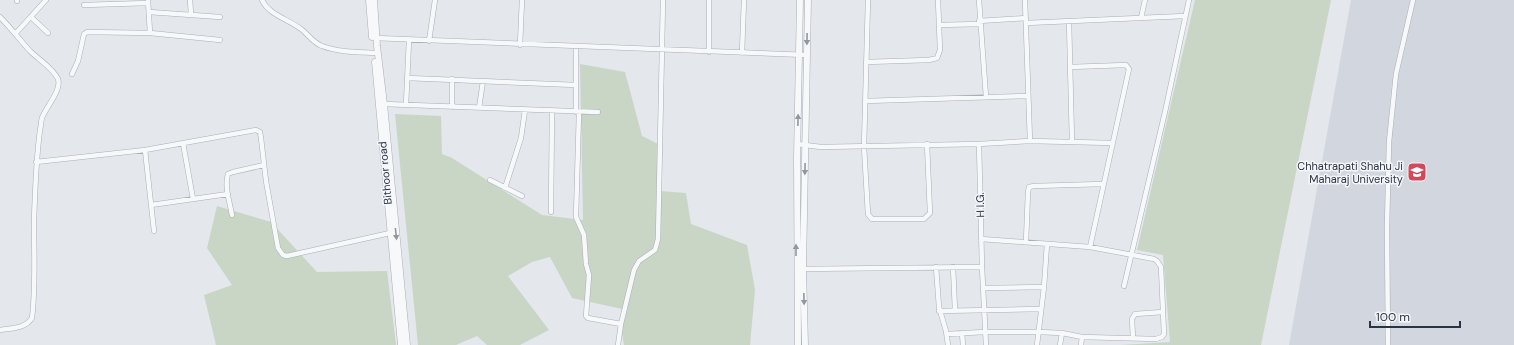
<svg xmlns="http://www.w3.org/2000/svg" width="1514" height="345" font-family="'DM Sans',sans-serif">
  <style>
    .built { fill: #d2d6de }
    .green { fill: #c9d6c5 }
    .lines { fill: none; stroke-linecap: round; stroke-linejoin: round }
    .minor-casing { stroke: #a9aeb7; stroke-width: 5.5 }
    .tertiary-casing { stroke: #a9aeb7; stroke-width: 7 }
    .minor { stroke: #f7f8fa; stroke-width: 4.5 }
    .tertiary { stroke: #f7f8fa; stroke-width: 6 }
    .oneway { fill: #9196a0 }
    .labels { text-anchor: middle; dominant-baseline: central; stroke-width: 3; stroke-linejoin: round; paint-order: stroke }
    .poi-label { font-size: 11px; fill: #2b3445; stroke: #f4f6f9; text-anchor: end }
    .street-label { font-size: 11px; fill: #2b3445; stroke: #f4f6f9 }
  </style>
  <rect width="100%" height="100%" fill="#e4e7ec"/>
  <path class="built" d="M 1351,0 L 1514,0 L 1514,345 L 1289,345 Z"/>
  <path class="green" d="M 1195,0 L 1331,0 L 1261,345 L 1120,345 L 1170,342 L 1163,255 L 1137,250 Z
    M 580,64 L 625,72 L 642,136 L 660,145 L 660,191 L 686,193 L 691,224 L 747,245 L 755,290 L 750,345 L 624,345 L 621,327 L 622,309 L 572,298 L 550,257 L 532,262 L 508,276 L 549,330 L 520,345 L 487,345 L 477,336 L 456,345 L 418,345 L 395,114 L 441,116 L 442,154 L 452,158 L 542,215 L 583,220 Z
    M 217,206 L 271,222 L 317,272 L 387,271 L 396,345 L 216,345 L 204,295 L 232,285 L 207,248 Z"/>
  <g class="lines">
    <defs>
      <path id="minor" d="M 148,0 L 150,33
        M 190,0 L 191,14
        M 262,0 C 269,15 288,19 301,29 C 308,34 313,43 322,46 C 338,52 357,52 374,53
        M 868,0 L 864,147 L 868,214 L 872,219 L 924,219 L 930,213 L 927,144
        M 979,0 L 986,97
        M 1025,0 L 1030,141
        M 17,1 L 17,0
        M 84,5 L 148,3
        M 149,12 L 220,17
        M 0,17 C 11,28 20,40 30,51 C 39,60 53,68 58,79 C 62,90 46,107 42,118 C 41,121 41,126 40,130 C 36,160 35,190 34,221 C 34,253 36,285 32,318 C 25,329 11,328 0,330
        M 31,17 L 48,33
        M 1141,18 L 1145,0
        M 979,21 L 1026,18
        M 1069,21 L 1072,142
        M 1026,23 L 1185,16
        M 939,25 L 980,24
        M 16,33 L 46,0
        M 375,38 L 807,55
        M 429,41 L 435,0
        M 520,45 L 522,0
        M 709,52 L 709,0
        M 742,53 L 744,0
        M 866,62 L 929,60 L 937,58 L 940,50 L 938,0
        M 1070,67 L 1126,65 L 1129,69 L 1090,247
        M 72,74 L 78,61 L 84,34 L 87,32 L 150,33 L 220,40
        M 407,78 L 576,85
        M 865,101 L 1028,96
        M 384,104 L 598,112
        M 406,105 L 409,40
        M 452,107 L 452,79
        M 479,108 L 483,81
        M 576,112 L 576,47
        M 579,112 L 576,217 L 584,235 L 586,264 L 589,275 L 586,316 L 588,318 L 621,324
        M 183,143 L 193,199
        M 797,144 L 821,147 L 979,144 L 1030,141 L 1113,143
        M 979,144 L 982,267 L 986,345
        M 145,150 L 154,231
        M 36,162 L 145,150 L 256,130 L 260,132 L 261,138 L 266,181 L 278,248 L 283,255 L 287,256 L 390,233
        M 490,180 L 522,196
        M 505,188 L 521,138 L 525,110
        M 151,205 L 228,194
        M 551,212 L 552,111
        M 232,215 C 230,203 224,186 228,174 L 233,172 L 264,165
        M 1026,242 L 1028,192 L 1029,187 L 1034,186 L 1103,184
        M 936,267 L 939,307 L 946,331 L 948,345
        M 953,267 L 955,310
        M 800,269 L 982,267
        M 1124,286 L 1165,112 L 1189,0
        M 983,288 L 1044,287
        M 939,311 L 1041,309
        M 962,333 L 963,345
        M 947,334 L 985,332 L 1039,332 L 1062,333 L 1082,337 L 1156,339 L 1162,337 L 1164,334 L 1161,267 L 1157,261 L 1154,259 L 1090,247 L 981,239
        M 1133,338 L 1132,319 L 1135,314 L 1163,312
        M 618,345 L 621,324 L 634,270 L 639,261 L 655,250 L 658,239 L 663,0
        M 1037,345 L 1044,287 L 1047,244
        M 1060,345 L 1062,333
        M 1081,345 L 1082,337
        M 1388,345 L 1387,227 L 1389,142 L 1396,74 L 1413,0"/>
      <path id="tertiary" d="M 369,0 L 372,37
        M 374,0 L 377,46 L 384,104 L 407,345
        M 375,62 L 401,345
        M 798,345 L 797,158 L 800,0
        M 805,345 L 803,269 L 808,0"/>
    </defs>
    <use href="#minor" class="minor-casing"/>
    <use href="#tertiary" class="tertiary-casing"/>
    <use href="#minor" class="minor"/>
    <use href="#tertiary" class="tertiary"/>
  </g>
  <defs><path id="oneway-solid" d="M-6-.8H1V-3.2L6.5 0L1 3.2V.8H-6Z"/></defs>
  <g class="oneway">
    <use href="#oneway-solid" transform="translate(807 39) rotate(91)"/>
    <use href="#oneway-solid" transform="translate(798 120) rotate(-89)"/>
    <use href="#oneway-solid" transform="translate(805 169) rotate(91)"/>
    <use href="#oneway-solid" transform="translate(396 234) rotate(84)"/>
    <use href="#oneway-solid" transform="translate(796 250) rotate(-90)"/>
    <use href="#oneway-solid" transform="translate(804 299) rotate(89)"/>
  </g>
  <defs>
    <symbol id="university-square" viewBox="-11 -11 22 22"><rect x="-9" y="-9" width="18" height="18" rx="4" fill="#d1495b" stroke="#f4f6f9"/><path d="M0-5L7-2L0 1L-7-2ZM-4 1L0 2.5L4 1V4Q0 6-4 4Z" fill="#fff"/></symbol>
  </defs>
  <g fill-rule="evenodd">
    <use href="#university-square" x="1406" y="161" width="22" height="22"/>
  </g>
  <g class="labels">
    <g class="poi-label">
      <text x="1403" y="166">Chhatrapati Shahu Ji<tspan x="1403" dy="13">Maharaj University</tspan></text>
    </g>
    <g class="street-label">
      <text transform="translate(385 173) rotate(-95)">Bithoor road</text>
      <text transform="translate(980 205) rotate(-91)">H I.G.</text>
    </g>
  </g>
  <path d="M1370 321v6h90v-6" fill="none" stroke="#2b3445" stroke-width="2"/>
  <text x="1376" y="321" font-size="12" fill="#2b3445" stroke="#f4f6f9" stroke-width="3" paint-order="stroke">100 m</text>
</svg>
